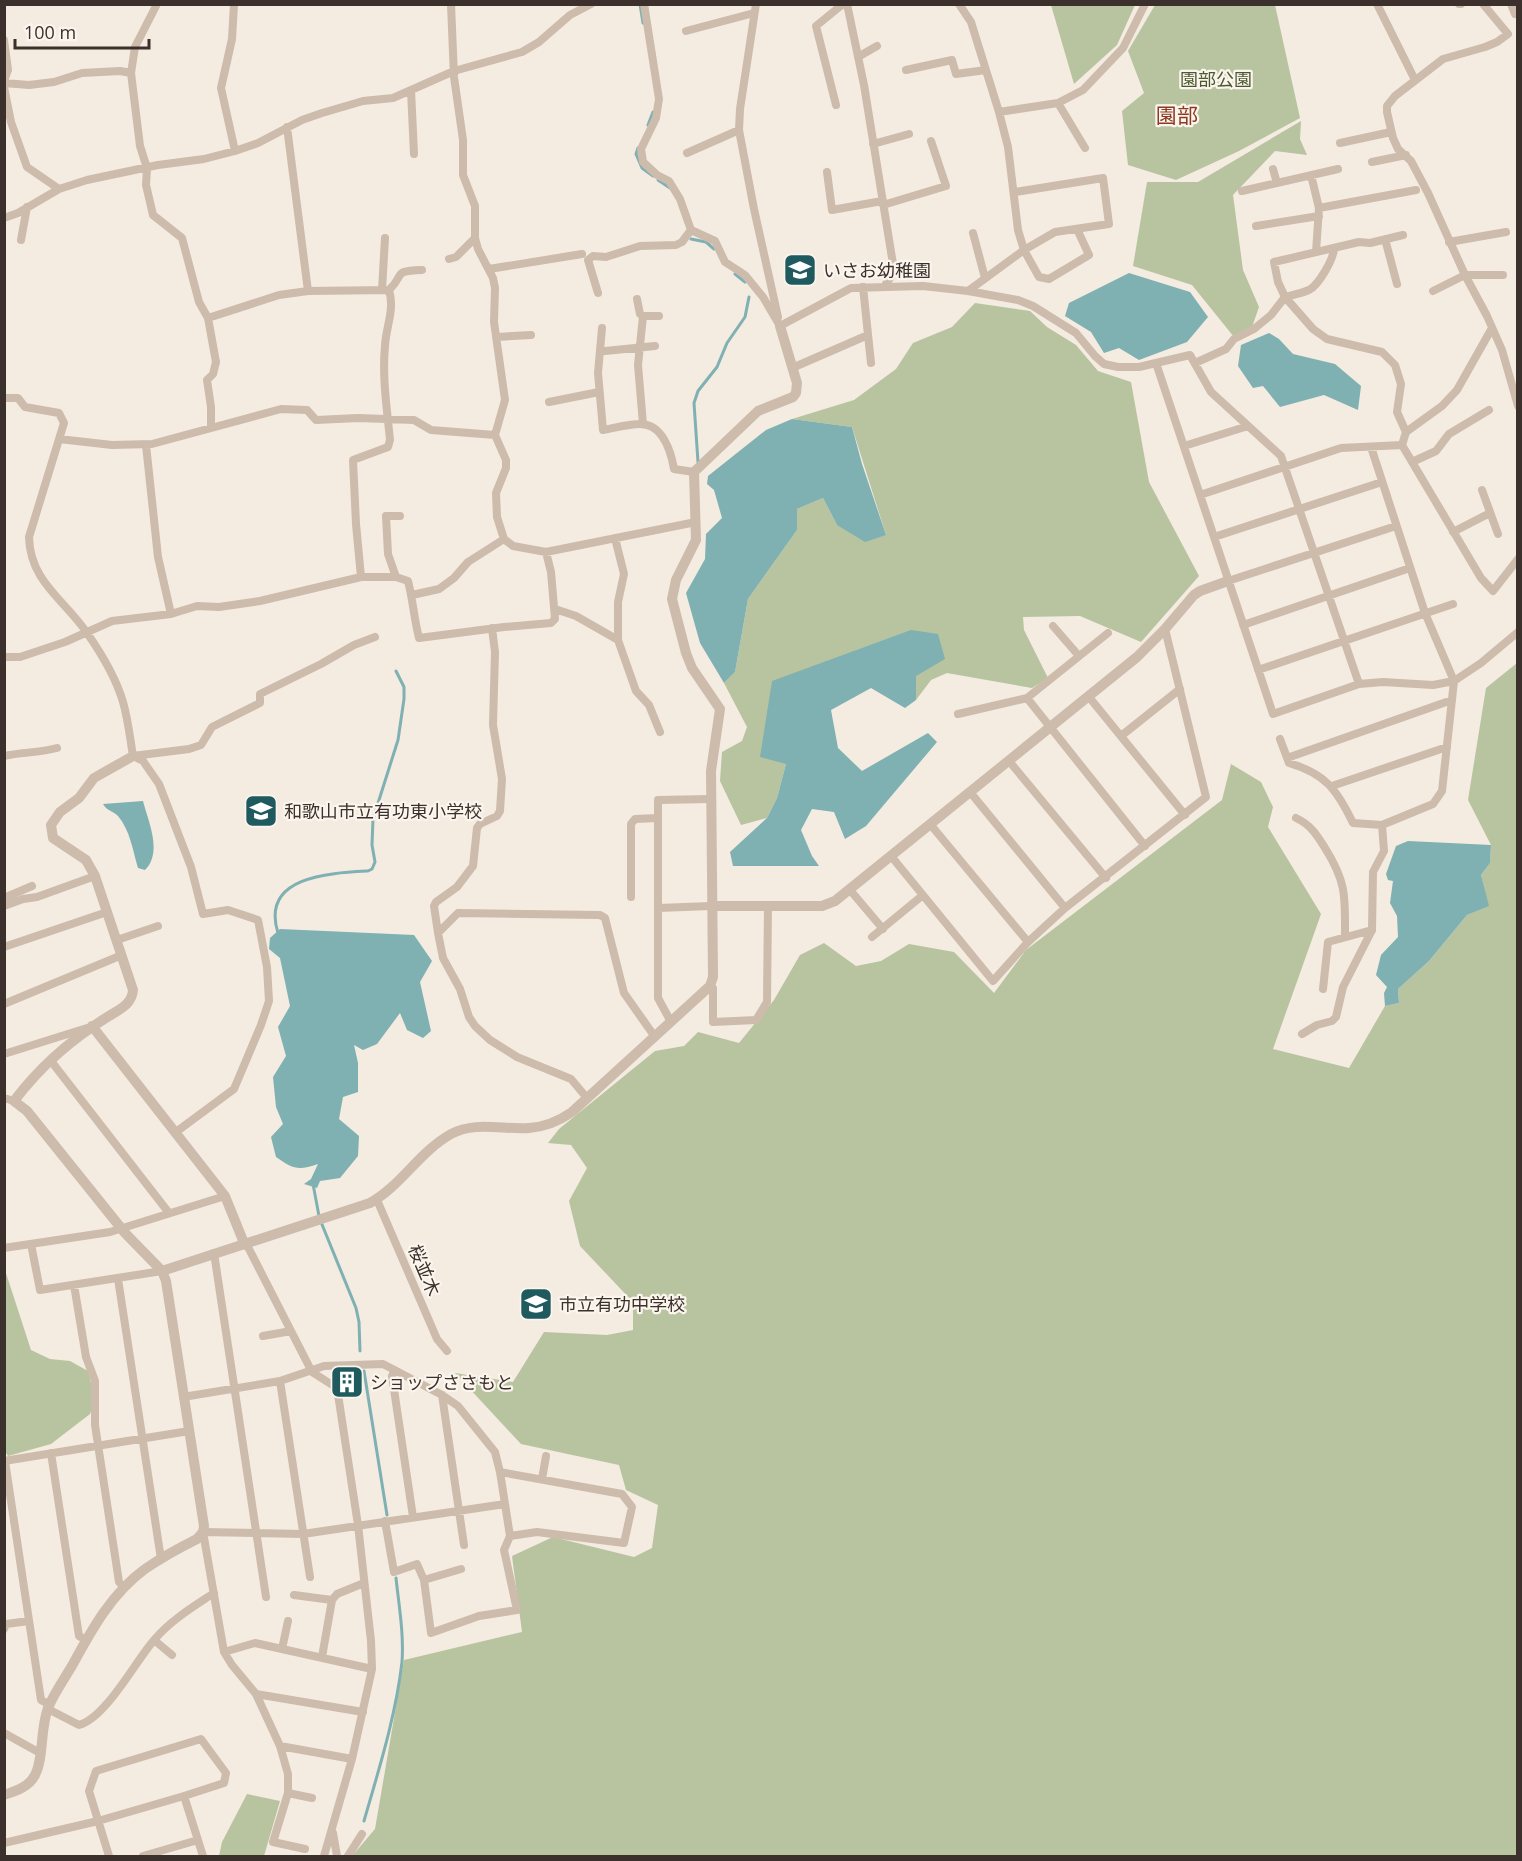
<svg xmlns="http://www.w3.org/2000/svg" width="1522" height="1861" font-family="'Open Sans','Noto Sans JP',sans-serif">
  <style>
    .green { fill: #b8c4a0 }
    .water { fill: #7fb0b2 }
    .lines { fill: none; stroke-linecap: round; stroke-linejoin: round }
    .stream { stroke: #7fb0b2; stroke-width: 3 }
    .minor { stroke: #cdbbac; stroke-width: 8 }
    .tertiary { stroke: #cdbbac; stroke-width: 10 }
    .labels { text-anchor: middle; dominant-baseline: central; stroke-width: 4.5; stroke-linejoin: round; paint-order: stroke }
    .park-label { font-size: 18px; fill: #4a5a2e; stroke: #fbf5ee }
    .poi-label { font-size: 18px; fill: #3b302b; stroke: #fbf5ee; text-anchor: start }
    .street-label { font-size: 18px; fill: #3b302b; stroke: #fbf5ee }
    .quarter-label { font-size: 21px; fill: #8c3b22; stroke: #fbf5ee }
  </style>
  <rect width="100%" height="100%" fill="#f4ebe1"/>
  <path class="green" d="M 1051,5 L 1051,4 L 1135,5 L 1117,45 L 1074,84 Z
    M 1155,5 L 1275,5 L 1300,118 L 1239,151 L 1176,180 L 1128,165 L 1122,111 L 1144,93 L 1128,51 Z
    M 1301,121 L 1300,139 L 1307,155 L 1275,151 L 1233,195 L 1243,270 L 1259,307 L 1252,327 L 1234,337 L 1192,285 L 1133,266 L 1147,182 L 1198,182 Z
    M 975,303 L 1030,311 L 1047,327 L 1076,345 L 1098,371 L 1131,382 L 1149,482 L 1199,576 L 1141,642 L 1080,616 L 1023,617 L 1024,630 L 1048,678 L 1032,688 L 947,673 L 931,680 L 916,700 L 916,676 L 772,681 L 786,764 L 777,798 L 767,818 L 741,825 L 720,781 L 722,752 L 742,741 L 747,727 L 724,683 L 735,672 L 748,599 L 797,530 L 797,509 L 823,498 L 837,525 L 886,535 L 852,427 L 792,419 L 854,400 L 896,369 L 913,343 L 952,327 Z
    M 1517,663 L 1517,1856 L 352,1856 L 375,1829 L 404,1660 L 522,1632 L 512,1556 L 553,1537 L 634,1557 L 652,1548 L 658,1505 L 626,1490 L 619,1465 L 521,1444 L 455,1373 L 513,1382 L 544,1332 L 607,1335 L 633,1330 L 633,1302 L 580,1246 L 569,1201 L 587,1168 L 571,1145 L 548,1143 L 559,1129 L 655,1051 L 684,1046 L 698,1032 L 739,1043 L 774,1000 L 800,955 L 824,943 L 856,966 L 881,961 L 909,944 L 954,952 L 994,993 L 1026,950 L 1222,800 L 1231,764 L 1261,782 L 1273,807 L 1268,827 L 1321,914 L 1273,1049 L 1349,1068 L 1385,1006 L 1399,1003 L 1398,989 L 1429,961 L 1467,915 L 1488,906 L 1481,875 L 1490,863 L 1491,845 L 1468,800 L 1486,688 Z
    M 4,1267 L 31,1350 L 50,1359 L 70,1361 L 88,1371 L 95,1399 L 90,1414 L 51,1444 L 8,1456 L 4,1450 Z
    M 247,1794 L 280,1801 L 264,1856 L 219,1856 L 222,1842 Z"/>
  <path class="water" d="M 1129,273 L 1190,292 L 1208,317 L 1187,342 L 1139,360 L 1119,348 L 1104,353 L 1091,332 L 1065,316 L 1069,303 Z
    M 1269,333 L 1279,339 L 1293,354 L 1335,364 L 1361,386 L 1358,410 L 1324,395 L 1280,407 L 1263,386 L 1253,388 L 1238,366 L 1241,345 Z
    M 792,419 L 852,427 L 862,464 L 886,535 L 865,542 L 837,525 L 823,498 L 797,509 L 797,530 L 748,599 L 735,672 L 724,683 L 700,643 L 686,593 L 705,559 L 706,534 L 722,518 L 714,490 L 707,484 L 708,476 L 766,430 Z
    M 911,630 L 938,634 L 945,659 L 916,676 L 916,700 L 905,708 L 871,688 L 831,710 L 838,748 L 862,771 L 928,733 L 937,742 L 866,826 L 845,839 L 834,812 L 812,809 L 801,830 L 812,856 L 819,866 L 733,866 L 730,852 L 767,818 L 777,798 L 786,764 L 760,757 L 772,681 Z
    M 143,801 C 148,821 163,852 145,870 L 138,868 C 133,851 130,830 118,816 C 113,811 107,811 103,804 Z
    M 1408,841 L 1491,845 L 1490,863 L 1481,875 L 1489,906 L 1467,915 L 1429,961 L 1398,989 L 1399,1003 L 1385,1006 L 1384,993 L 1387,987 L 1376,975 L 1381,955 L 1398,937 L 1397,916 L 1390,903 L 1393,881 L 1388,880 L 1386,874 L 1396,846 Z
    M 280,929 L 414,935 L 432,961 L 420,982 L 431,1031 L 423,1038 L 407,1030 L 400,1013 L 377,1044 L 363,1050 L 354,1045 L 358,1063 L 358,1092 L 343,1097 L 339,1119 L 359,1136 L 358,1156 L 340,1178 L 320,1181 L 317,1188 L 304,1184 L 311,1179 L 318,1164 C 298,1171 293,1169 276,1157 L 271,1137 L 283,1124 L 276,1107 L 273,1077 L 286,1056 L 278,1027 L 290,1006 L 280,958 L 269,949 L 270,938 Z"/>
  <g class="lines">
    <path class="stream" d="M 640,4 L 643,23
      M 648,125 L 653,112
      M 638,148 L 636,154 L 642,168 L 653,176
      M 658,180 L 670,188
      M 691,239 L 706,242 L 714,249
      M 735,274 L 745,282
      M 698,462 L 694,403 L 698,391 L 717,367 L 727,343 L 745,317 L 749,297
      M 278,933 C 260,876 330,873 368,871 L 372,869 L 375,862 L 372,845 L 373,819 L 398,740 L 404,699 L 404,687 L 396,671
      M 313,1184 L 319,1216
      M 321,1222 L 356,1308 L 359,1322 L 360,1351
      M 364,1371 L 387,1515
      M 364,1821 C 379,1769 396,1715 402,1662 C 404,1634 399,1606 396,1578"/>
    <path class="minor" d="M 157,4 L 135,47 L 131,73 L 140,146 L 147,168 L 146,185 L 153,215 L 182,238 L 199,302 L 208,318 L 216,362 L 213,374 L 207,380 L 211,407 L 211,428
      M 234,4 L 232,39 L 221,88 L 235,151
      M 451,4 L 454,77 L 463,140 L 463,175 L 475,206 L 475,238 L 478,249 L 493,278 L 495,288 L 494,322 L 505,400 L 495,435 L 506,460 L 506,468 L 496,493 L 497,517 L 504,539 L 513,546 L 546,552 L 696,522
      M 644,4 L 659,99 L 656,118 L 641,149 L 643,162 L 657,175 L 669,181 L 680,199 L 691,230 L 715,241 L 725,262 L 745,275 L 763,297 L 780,326
      M 756,4 L 740,109 L 739,130 L 754,209 L 778,317
      M 847,4 L 864,85 L 893,264 L 892,275 L 884,287
      M 959,4 L 971,22 L 999,112 L 1008,147 L 1018,230 L 1024,250 L 968,291
      M 1377,4 L 1415,80
      M 1459,4 L 1461,4
      M 1483,4 L 1508,34 L 1497,42 L 1485,47 L 1443,59 L 1395,96 L 1387,106 L 1387,112 L 1393,138 L 1398,149 L 1411,161 L 1428,193 L 1465,275 L 1487,316 L 1502,350 L 1518,406
      M 1511,4 L 1515,14
      M 686,31 L 754,13
      M 4,40 L 8,70 L 4,81
      M 858,57 L 877,46
      M 906,70 L 952,60 L 956,74 L 986,70
      M 4,83 L 29,85 L 54,82 L 82,73 L 120,71 L 131,73
      M 4,87 L 11,122 L 27,167 L 59,189
      M 411,90 L 414,154
      M 1058,103 L 1085,148
      M 836,105 L 816,26 L 843,4
      M 999,112 L 1058,103 L 1083,90 L 1123,48 L 1145,4
      M 287,127 L 308,291
      M 1340,143 L 1391,132
      M 873,144 L 909,134
      M 687,153 L 739,130
      M 1372,162 L 1406,155
      M 1273,169 L 1277,183
      M 827,172 L 832,210 L 882,201
      M 1311,175 L 1319,208 L 1316,252
      M 1242,191 L 1338,169
      M 1015,192 L 1103,178 L 1109,224 L 1055,232 L 1024,250 L 1039,277 L 1049,279 L 1089,255 L 1077,229
      M 883,205 L 946,186 L 931,141
      M 1319,208 L 1416,190
      M 4,218 L 18,213 L 59,189 L 87,180 L 158,165 L 204,159 L 235,151 L 258,143 L 302,120 L 322,113 L 363,101 L 393,98 L 454,71 L 522,52 L 539,42 L 570,15 L 591,4
      M 1256,226 L 1319,216
      M 973,233 L 985,278
      M 1385,239 L 1397,284
      M 21,240 L 27,207
      M 1449,242 L 1506,232
      M 1334,248 C 1334,258 1319,285 1309,290 C 1302,293 1293,295 1285,297 L 1313,329 L 1327,339 L 1382,352 L 1395,365 L 1401,384 L 1397,412 L 1406,432
      M 449,259 L 456,257 L 475,238
      M 489,269 L 582,254
      M 863,287 L 871,363
      M 382,290 L 385,238
      M 1433,291 L 1465,275 L 1503,275
      M 598,293 L 588,260 L 593,256 L 606,257 L 640,246 L 676,245 L 682,242 L 691,230
      M 637,299 L 640,314 L 643,316 L 659,316
      M 208,318 L 279,295 L 308,291 L 389,290 C 406,274 391,271 422,270
      M 780,326 L 851,288 L 923,286 L 968,291 L 1018,300 L 1033,306 L 1076,333 L 1095,356 L 1104,364 L 1118,367 L 1139,367 L 1190,355 L 1211,392 L 1281,456 L 1359,684
      M 602,328 L 598,373 L 603,430 C 615,428 628,424 640,424 C 663,424 671,452 674,469 L 694,472
      M 1492,328 L 1457,390 L 1442,406 L 1406,432 L 1402,445 L 1481,578 L 1493,591 L 1518,559
      M 497,337 L 531,335
      M 605,351 L 655,346
      M 1156,363 L 1273,714 L 1359,684 L 1383,682 L 1433,685 L 1454,681 L 1481,663 L 1518,632
      M 1195,363 L 1226,349 L 1234,339 L 1254,329 L 1271,315 L 1285,297 L 1278,282 L 1274,262 L 1359,242 L 1370,243 L 1403,235
      M 792,368 L 868,335
      M 4,398 L 18,398 L 25,407 L 59,413 L 64,423 L 29,537 C 30,582 65,600 87,633 C 101,653 116,678 123,702 C 128,719 130,738 133,756 L 143,761 L 159,784 L 191,867 L 203,914 L 228,910 L 258,920 L 267,967 L 269,1001 L 261,1025 L 234,1089 L 176,1132
      M 549,402 L 599,392
      M 643,424 L 638,365 L 643,316
      M 59,439 L 112,445 L 152,444 L 281,409 L 307,410 L 316,420 L 358,418 L 414,420 L 431,430 L 495,435
      M 146,445 L 158,557 L 171,614
      M 1184,446 L 1248,426
      M 1412,462 L 1436,451 L 1449,434 L 1489,410
      M 1482,490 L 1498,534
      M 1200,495 L 1341,448 L 1402,445
      M 1453,532 L 1490,513
      M 1214,537 L 1382,482
      M 615,538 L 624,574 L 618,602 L 618,640 L 636,691 L 649,705 L 660,732
      M 361,577 L 356,524 L 353,460 L 388,447 L 390,440 C 387,409 382,377 385,346 C 386,326 395,310 389,290
      M 396,577 L 388,554 L 386,516 L 400,516
      M 1228,581 L 1396,526
      M 412,595 L 439,589 L 454,578 L 468,562 L 504,539
      M 555,609 L 576,616 L 618,640
      M 1243,625 L 1410,568
      M 1053,626 L 1079,656
      M 4,657 L 20,657 L 65,642 L 112,621 L 171,614 L 197,606 L 219,607 L 260,601 L 361,577 L 396,577 L 408,581 C 413,600 414,619 419,638 L 504,627 L 551,623 L 555,619 L 551,572 L 546,552
      M 1258,670 L 1453,604
      M 1089,697 L 1185,815
      M 1027,698 L 1145,846
      M 958,714 L 1027,698 L 1108,633
      M 1121,736 L 1180,689
      M 1280,739 L 1289,763 C 1326,774 1337,790 1353,823 L 1382,825 L 1433,804 L 1442,791 L 1454,681 L 1425,613 L 1371,447
      M 4,756 C 22,752 39,753 57,748
      M 133,756 L 189,749 L 201,745 L 212,727 L 260,703 L 260,694 L 321,664 L 354,645 L 375,637
      M 1287,758 L 1452,700
      M 1009,761 L 1106,878
      M 1332,786 L 1447,747
      M 970,792 L 1065,908
      M 1296,818 C 1311,825 1317,835 1325,848 C 1347,883 1345,897 1345,937
      M 930,824 L 1028,942
      M 891,856 L 993,981 L 1028,942 L 1065,908 L 1206,797 L 1165,629
      M 850,890 L 883,929
      M 631,897 L 631,824 L 635,819 L 658,818
      M 4,898 L 32,886
      M 4,906 L 23,899 L 37,897 L 95,876
      M 658,908 L 711,906
      M 438,933 L 434,906 L 436,902 L 457,887 L 473,866 L 477,828 L 480,824 L 497,816 L 500,811 L 502,779 L 493,725 L 495,652 L 492,628
      M 872,937 L 923,895
      M 117,940 L 158,926
      M 4,947 L 107,912
      M 710,986 L 713,988 L 713,1022 L 756,1020 L 767,1002 L 768,905
      M 1323,989 L 1328,942 L 1372,930
      M 4,1004 L 122,955
      M 671,1022 L 658,998 L 658,800 L 711,799
      M 1302,1034 L 1317,1025 L 1332,1021 L 1336,1017 L 1343,987 L 1372,930 L 1373,872 L 1384,851 L 1382,825
      M 4,1054 L 87,1028
      M 51,1061 L 169,1213
      M 4,1098 L 14,1101
      M 587,1098 L 571,1079 L 517,1057 L 490,1040 L 475,1026 L 469,1017 L 460,989 L 443,958 L 438,933 L 458,913 L 600,915 L 605,918 L 624,993 L 655,1037
      M 377,1200 L 437,1339 L 447,1351
      M 244,1243 L 249,1249 L 312,1372 L 337,1388 L 358,1525 L 371,1641 L 372,1669 L 352,1759 L 324,1856
      M 31,1244 L 40,1290 L 162,1271
      M 4,1248 L 110,1232 L 225,1196
      M 214,1253 L 266,1597
      M 118,1279 L 161,1559
      M 74,1285 L 86,1357 L 95,1381 L 95,1425 L 119,1582 L 124,1587
      M 263,1336 L 291,1331
      M 395,1370 L 392,1376 L 413,1517
      M 280,1381 L 310,1577
      M 442,1395 L 464,1545
      M 183,1397 L 280,1381 L 324,1366 L 383,1364 L 442,1395 L 458,1406 L 495,1452 L 500,1472 L 505,1504 L 303,1534 L 203,1532 L 224,1652 L 232,1665 L 256,1694 L 280,1746 L 288,1774 L 288,1793 L 312,1798
      M 51,1453 L 79,1636 L 86,1640
      M 4,1461 L 189,1431
      M 5,1461 L 41,1700 L 50,1705
      M 500,1472 L 622,1494 L 632,1507 L 624,1543 L 537,1532 L 510,1536 L 505,1504
      M 542,1479 L 546,1456
      M 385,1521 L 394,1572 L 417,1564 L 424,1580 L 431,1633 L 479,1616 L 517,1610 L 504,1550 L 510,1536
      M 424,1580 L 461,1569
      M 294,1595 L 332,1600 L 337,1594 L 364,1583
      M 4,1629 L 6,1624 L 29,1621
      M 154,1640 L 172,1655
      M 282,1649 L 288,1621
      M 224,1652 L 255,1643 L 372,1669
      M 322,1657 L 332,1600
      M 256,1694 L 363,1712
      M 48,1709 L 79,1725 C 106,1718 136,1660 155,1639 C 171,1620 193,1607 214,1593
      M 4,1733 L 40,1753
      M 280,1746 L 352,1759
      M 288,1793 L 273,1842 L 305,1849
      M 333,1833 L 337,1856
      M 4,1843 L 98,1821 L 184,1796
      M 109,1856 L 89,1791 L 96,1771 L 201,1739 L 226,1773 L 224,1783 L 184,1796 L 203,1856
      M 143,1856 L 198,1840
      M 348,1856 L 362,1834"/>
    <path class="tertiary" d="M 711,906 L 822,906 L 835,901 L 1137,657 L 1165,629 L 1194,595 L 1200,591 L 1228,581
      M 92,1026 L 225,1196 L 244,1243
      M 162,1271 L 370,1203 C 401,1186 419,1152 451,1134 C 475,1121 503,1130 529,1128 C 545,1127 559,1121 572,1112 L 710,986 L 713,977 L 711,771 L 720,709 L 692,668 L 686,653 L 672,599 L 676,580 L 696,540 L 694,472 L 758,411 L 793,397 L 796,393 L 797,383 L 780,326
      M 4,1795 C 16,1791 29,1787 35,1775 C 44,1758 40,1729 48,1708 C 54,1693 65,1678 73,1664 C 92,1629 112,1593 145,1569 C 161,1558 179,1548 197,1539 L 203,1532 L 204,1526 L 166,1281 L 162,1271 L 125,1233 L 27,1111 L 14,1101 C 39,1068 73,1038 109,1016 C 120,1009 132,1004 133,990 L 95,876 L 86,860 L 53,838 L 51,825 L 60,812 L 79,798 L 94,778 L 133,756"/>
  </g>
  <defs>
    <symbol id="school-square" viewBox="-11 -11 22 22"><rect x="-9" y="-9" width="18" height="18" rx="4" fill="#1f5a5e" stroke="#fbf5ee"/><path d="M0-5L7-2L0 1L-7-2ZM-4 1L0 2.5L4 1V4Q0 6-4 4Z" fill="#fff"/></symbol>
    <symbol id="building-square" viewBox="-11 -11 22 22"><rect x="-9" y="-9" width="18" height="18" rx="4" fill="#1f5a5e" stroke="#fbf5ee"/><path d="M-4-6H4V6H1V3H-1V6H-4ZM-2.5-4.3h1.7v1.8h-1.7ZM.8-4.3h1.7v1.8H.8ZM-2.5-1h1.7V.8h-1.7ZM.8-1h1.7V.8H.8Z" fill="#fff"/></symbol>
  </defs>
  <g fill-rule="evenodd">
    <use href="#school-square" x="781" y="251" width="38" height="38"/>
    <use href="#school-square" x="242" y="792" width="38" height="38"/>
    <use href="#school-square" x="517" y="1285" width="38" height="38"/>
    <use href="#building-square" x="328" y="1363" width="38" height="38"/>
  </g>
  <g class="labels">
    <g class="park-label">
      <text x="1216" y="79">園部公園</text>
    </g>
    <g class="poi-label">
      <text x="823" y="270">いさお幼稚園</text>
      <text x="284" y="811">和歌山市立有功東小学校</text>
      <text x="559" y="1304">市立有功中学校</text>
      <text x="370" y="1382">ショップささもと</text>
    </g>
    <g class="street-label">
      <text transform="translate(425 1270) rotate(67)">桜並木</text>
    </g>
    <g class="quarter-label">
      <text x="1177" y="115">園部</text>
    </g>
  </g>
  <rect width="1522" height="1861" fill="none" stroke="#3b302b" stroke-width="12"/>
  <path d="M15 39v9h134v-9" fill="none" stroke="#3b302b" stroke-width="3"/>
  <text x="24" y="39" font-size="18" fill="#3b302b" stroke="#fbf5ee" stroke-width="4.5" paint-order="stroke">100 m</text>
</svg>
